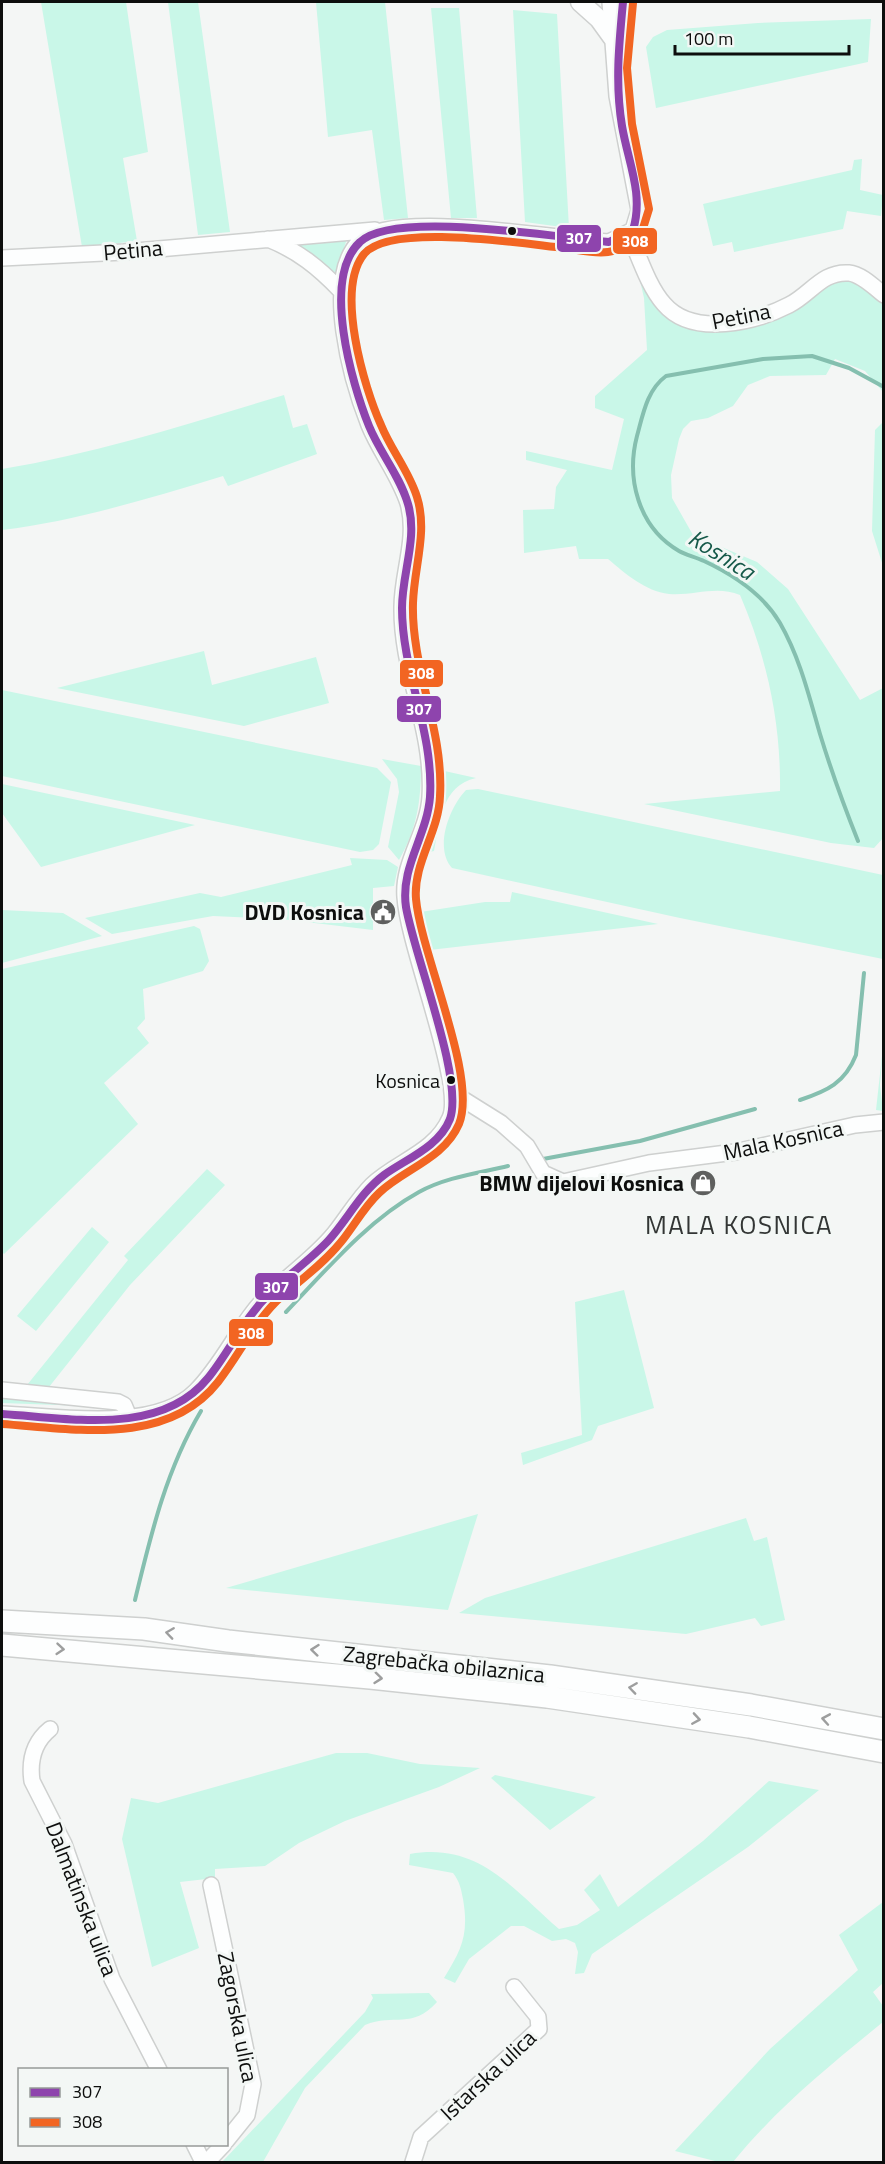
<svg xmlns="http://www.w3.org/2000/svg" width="885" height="2164" font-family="'Titillium Web',sans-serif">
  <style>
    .green { fill: #c9f7e8 }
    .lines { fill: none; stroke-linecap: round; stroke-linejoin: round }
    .stream { stroke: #85bfaf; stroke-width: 4 }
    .minor-casing { stroke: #ced0cf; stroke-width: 18 }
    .major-casing { stroke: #ced0cf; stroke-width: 21 }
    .highway-casing { stroke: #ced0cf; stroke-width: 24 }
    .minor { stroke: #fdfefe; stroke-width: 15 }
    .major { stroke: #fdfefe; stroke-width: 18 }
    .highway { stroke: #fdfefe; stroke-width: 21 }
    .bus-1-casing { stroke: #f3f7f5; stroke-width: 12 }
    .bus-2-casing { stroke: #f3f7f5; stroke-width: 12 }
    .bus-1 { stroke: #8e44ad; stroke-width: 8 }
    .bus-2 { stroke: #f26522; stroke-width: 8 }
    .oneway { stroke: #9d9e9e }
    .bus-dot { fill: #0d0e0d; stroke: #f3f7f5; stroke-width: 2 }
    .labels { text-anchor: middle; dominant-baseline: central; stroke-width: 6; stroke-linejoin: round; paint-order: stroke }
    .bus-label { font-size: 20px; fill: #0d0e0d; stroke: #f3f7f5; text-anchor: end }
    .street-label { font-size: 22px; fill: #0d0e0d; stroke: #f3f7f5 }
    .poi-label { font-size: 22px; font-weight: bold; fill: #0d0e0d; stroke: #f3f7f5; text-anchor: end }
    .water-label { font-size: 24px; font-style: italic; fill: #155949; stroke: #f3f7f5 }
    .quarter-label { font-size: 26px; letter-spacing: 1.5px; fill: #333635; stroke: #f3f7f5 }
    .line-badge { stroke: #f3f7f5; stroke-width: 2 }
    .badge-label { font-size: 16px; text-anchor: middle; font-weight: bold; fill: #fff }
  </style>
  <rect width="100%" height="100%" fill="#f4f6f5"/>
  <path class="green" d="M 41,2 L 126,2 L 148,152 L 123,158 L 137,241 L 82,247 Z
    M 168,2 L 198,2 L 230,232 L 198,235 Z
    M 316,2 L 385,2 L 408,218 L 384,220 L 372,130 L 328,137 Z
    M 431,8 L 459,8 L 477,218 L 451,218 Z
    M 513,10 L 557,14 L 569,228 L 525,222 Z
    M 871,19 L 868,62 L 656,108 L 646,47 L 653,37 L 667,30 L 758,23 Z
    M 862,159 L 860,190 L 883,195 L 881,216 L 847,211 L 843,229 L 734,252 L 732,242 L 713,246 L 703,204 L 852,170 L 854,160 Z
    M 347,239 L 334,278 L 298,244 Z
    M 636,263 L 669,314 L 750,323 L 823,285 L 851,277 L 883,299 L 883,392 L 865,371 L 835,359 L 826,375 L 770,376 L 748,385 L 733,406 L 708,418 L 691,421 L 683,429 L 679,439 L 671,475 L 672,498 L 693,535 L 757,562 L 788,589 L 860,700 L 883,688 L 884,837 L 874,848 L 831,843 L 644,804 L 780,791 C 781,722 767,658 740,595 C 716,585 694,596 669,594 C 645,591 626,574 608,559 L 579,559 L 576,546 L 524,553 L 523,510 L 554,509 L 556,487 L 567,470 L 526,460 L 526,451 L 612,470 L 624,419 L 595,408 L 595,396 L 647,350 L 644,298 Z
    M 284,395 L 293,428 L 307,424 L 317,454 L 228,486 L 223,476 C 150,498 77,521 2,530 L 2,469 C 98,453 190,423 284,395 Z
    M 883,422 L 883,566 L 872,531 L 875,430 Z
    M 204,651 L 212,685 L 316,657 L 329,703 L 244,726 L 57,688 Z
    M 2,690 L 377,768 L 391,782 L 379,844 L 373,850 L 360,852 L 2,776 Z
    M 382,759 L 421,766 C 421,801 417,829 399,860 L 388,847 L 399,792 L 397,779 Z
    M 440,770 L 476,778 C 441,786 440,822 434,851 L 425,853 L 438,815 Z
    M 2,784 L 195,825 L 41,867 L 2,813 Z
    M 478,789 L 883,875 L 883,959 L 680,918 L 452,868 C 434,848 449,808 466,790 Z
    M 350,858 L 387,860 L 398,867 L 394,886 L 373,888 L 373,930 L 281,919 L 213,916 L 112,934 L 85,918 L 200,893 L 221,897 L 352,865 Z
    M 512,892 L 658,924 L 421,951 L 414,913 L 485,902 L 510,902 Z
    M 2,910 L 63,913 L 102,936 L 2,963 Z
    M 194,926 L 200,929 L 209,961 L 203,971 L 143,989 L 145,1019 L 137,1028 L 149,1043 L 104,1083 L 138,1124 L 4,1254 L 2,1252 L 2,969 Z
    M 883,1047 L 880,1085 L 883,1111 L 876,1110 Z
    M 207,1169 L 225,1185 L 130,1285 L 49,1387 L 27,1385 L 128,1260 L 124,1256 Z
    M 92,1227 L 109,1242 L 36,1331 L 17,1316 Z
    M 624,1290 L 654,1408 L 598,1426 L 592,1440 L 523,1465 L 521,1453 L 582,1435 L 575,1302 Z
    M 2,1395 L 113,1407 L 2,1403 Z
    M 478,1514 L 448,1610 L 226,1588 Z
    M 746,1518 L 754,1541 L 767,1537 L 785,1620 L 761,1626 L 755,1618 L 686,1634 L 459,1613 L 485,1598 Z
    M 336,1753 L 367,1753 L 420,1764 L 480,1768 L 439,1787 L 345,1821 L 299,1843 L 265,1866 L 215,1869 L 215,1878 L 180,1882 L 199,1948 L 152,1967 L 122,1839 L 131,1798 L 158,1803 Z
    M 495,1775 L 596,1797 L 550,1830 L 491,1778 Z
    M 769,1781 L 819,1790 L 748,1847 L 592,1954 L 584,1973 L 575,1974 L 578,1952 L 575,1943 L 566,1939 L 552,1941 L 524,1926 L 511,1926 L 469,1959 L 455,1983 L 444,1978 C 462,1949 469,1934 463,1899 C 461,1889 460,1882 453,1873 L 409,1865 L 410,1854 C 478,1842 512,1888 559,1929 L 577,1925 L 600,1910 L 584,1890 L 600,1874 L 618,1907 L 703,1841 Z
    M 883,1902 L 883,1983 L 873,1992 L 883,2006 L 883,2022 C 829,2066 777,2108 733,2162 L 719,2162 L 675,2151 L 770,2049 L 858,1970 L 839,1935 Z
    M 429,1993 L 437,2002 C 412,2030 394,2013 365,2025 L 305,2088 L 263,2162 L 222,2162 L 365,2012 L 373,1998 L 371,1994 Z"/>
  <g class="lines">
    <path class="stream" d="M 858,841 C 844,806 831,770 820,734 C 809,696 800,658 780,623 C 763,594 734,575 704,561 C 696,557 686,555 679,551 C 638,527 626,478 637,436 C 643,414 647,390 666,376 L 763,359 L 812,356 L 849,368 L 884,387
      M 800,1100 C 827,1091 845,1083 856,1055 L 864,973
      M 543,1159 L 640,1141 L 755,1109
      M 286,1312 C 326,1270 368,1220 419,1192 C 446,1177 479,1173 508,1166
      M 135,1600 C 151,1534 166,1470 201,1411"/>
    <defs>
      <path id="minor" d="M 619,41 L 623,2
        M 629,234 C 639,256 648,286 664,304 C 693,338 756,322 789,305 C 811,294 822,271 849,273 C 861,274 874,287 884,295
        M 268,239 C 298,251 318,267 340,290
        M 2,258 L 124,252 L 375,230
        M 453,1093 L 501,1123 L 527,1146 L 543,1173 L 563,1182 L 649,1163 L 735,1152 L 855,1125 L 884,1122
        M 2,1390 L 118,1402 L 124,1405 L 129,1417
        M 2,1414 C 56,1416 155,1433 196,1391 C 225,1362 240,1322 270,1293 C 291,1274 316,1256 334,1234 C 347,1218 357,1200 372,1185 C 397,1161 435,1153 450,1118 C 465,1085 408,947 405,897 C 402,862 428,832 430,797 C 434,728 401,673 402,607 C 402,572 418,538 408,503 C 399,475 380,452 369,425 C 352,382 322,278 360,241 C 392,209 560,240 609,242 L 633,230 L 639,210 L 617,96 L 610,2
        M 50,1729 C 34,1742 29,1760 32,1781 L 64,1844 L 112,1979 L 159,2070
        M 211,1885 L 253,2084 L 247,2115 L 226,2141
        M 194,2144 L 203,2162
        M 207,2162 L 224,2144
        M 413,2162 L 421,2137 L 539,2029 L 538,2017 L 514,1987"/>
      <path id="major" d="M 580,2 L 599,19 L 612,37"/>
      <path id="highway" d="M 2,1621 L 144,1629 L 228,1641 L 550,1676 L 751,1705 L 884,1729
        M 2,1645 L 370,1678 L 547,1697 L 749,1727 L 884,1752"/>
    </defs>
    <use href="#minor" class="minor-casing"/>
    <use href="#major" class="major-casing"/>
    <use href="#highway" class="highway-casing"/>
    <use href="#minor" class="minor"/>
    <use href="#major" class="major"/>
    <use href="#highway" class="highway"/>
    <defs>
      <path id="bus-1" d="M 2,1414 C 69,1418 160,1437 208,1378 C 230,1351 244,1318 270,1293 C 288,1275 310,1260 328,1241 C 348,1219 360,1193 384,1175 C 406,1159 439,1147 450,1119 C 464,1079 414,955 406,907 C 400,867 427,836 430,797 C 434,732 402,672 402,608 C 402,573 418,538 408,504 C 400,476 380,453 369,426 C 352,384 321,278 360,242 C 394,209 560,238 609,242 L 633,230 C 644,194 628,162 622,126 C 615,84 619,44 623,2"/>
      <path id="bus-2" d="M 2,1424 C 74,1429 167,1447 218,1382 C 240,1354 255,1320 282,1296 C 302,1279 324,1263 341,1242 C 354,1226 364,1207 379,1193 C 404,1169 444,1159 459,1124 C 478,1077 421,955 416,899 C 413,863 439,832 440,796 C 444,730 411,668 413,603 C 414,567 428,532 417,497 C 409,471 391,450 381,425 C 364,387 335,290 364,254 C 390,222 524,244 564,248 C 578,250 594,254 608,252 C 619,251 631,243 640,238 L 649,209 L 632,124 L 627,68 L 633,3"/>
    </defs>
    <use href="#bus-1" class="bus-1-casing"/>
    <use href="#bus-2" class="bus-2-casing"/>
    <use href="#bus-1" class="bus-1"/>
    <use href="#bus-2" class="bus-2"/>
  </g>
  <defs><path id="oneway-chevron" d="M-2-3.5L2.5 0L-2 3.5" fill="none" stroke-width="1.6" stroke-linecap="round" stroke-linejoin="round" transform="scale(1.5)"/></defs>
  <g class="oneway">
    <use href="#oneway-chevron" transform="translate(170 1633) rotate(-172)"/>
    <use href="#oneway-chevron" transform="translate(60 1649) rotate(5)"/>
    <use href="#oneway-chevron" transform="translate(315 1650) rotate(-174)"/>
    <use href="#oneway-chevron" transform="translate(378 1678) rotate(6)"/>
    <use href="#oneway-chevron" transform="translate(633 1688) rotate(-172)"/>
    <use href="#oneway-chevron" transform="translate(696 1719) rotate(9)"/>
    <use href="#oneway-chevron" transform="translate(826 1719) rotate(-170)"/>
  </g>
  <defs>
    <symbol id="civic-disc" viewBox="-11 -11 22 22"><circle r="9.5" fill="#5e5f5e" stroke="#f3f7f5"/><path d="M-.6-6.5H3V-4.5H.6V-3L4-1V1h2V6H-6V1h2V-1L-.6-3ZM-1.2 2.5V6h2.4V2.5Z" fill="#fff"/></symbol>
    <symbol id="shop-disc" viewBox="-11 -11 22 22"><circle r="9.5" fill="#5e5f5e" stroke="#f3f7f5"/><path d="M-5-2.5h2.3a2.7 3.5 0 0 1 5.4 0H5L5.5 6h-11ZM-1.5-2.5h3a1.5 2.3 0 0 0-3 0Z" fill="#fff"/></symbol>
  </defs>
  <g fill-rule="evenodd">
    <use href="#civic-disc" x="368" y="897" width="30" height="30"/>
    <use href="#shop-disc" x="688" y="1168" width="30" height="30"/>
  </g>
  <g class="bus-dot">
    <circle cx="512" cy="231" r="5"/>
    <circle cx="451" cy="1080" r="5"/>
  </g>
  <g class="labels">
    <g class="bus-label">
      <text x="440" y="1080">Kosnica</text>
    </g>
    <g class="street-label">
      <text transform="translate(133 250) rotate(-5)">Petina</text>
      <text transform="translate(741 316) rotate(-11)">Petina</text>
      <text transform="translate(783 1140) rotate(-12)">Mala Kosnica</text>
      <text transform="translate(444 1664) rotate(6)">Zagrebačka obilaznica</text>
      <text transform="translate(82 1899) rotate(69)">Dalmatinska ulica</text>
      <text transform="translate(238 2017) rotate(79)">Zagorska ulica</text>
      <text transform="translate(488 2075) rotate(-43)">Istarska ulica</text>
    </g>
    <g class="poi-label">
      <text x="364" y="912">DVD Kosnica</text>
      <text x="684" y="1183">BMW dijelovi Kosnica</text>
    </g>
    <g class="water-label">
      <text transform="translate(722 554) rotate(32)">Kosnica</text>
    </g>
    <g class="quarter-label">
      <text x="739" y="1224">MALA KOSNICA</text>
    </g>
  </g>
  <g class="line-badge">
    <rect x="556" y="224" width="46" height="29" rx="6" fill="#8e44ad"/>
    <rect x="612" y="227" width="46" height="28" rx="6" fill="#f26522"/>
    <rect x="399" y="659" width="45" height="29" rx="6" fill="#f26522"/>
    <rect x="396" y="695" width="46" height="28" rx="6" fill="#8e44ad"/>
    <rect x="254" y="1272" width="45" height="29" rx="6" fill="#8e44ad"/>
    <rect x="228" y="1318" width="46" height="29" rx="6" fill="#f26522"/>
  </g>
  <g class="badge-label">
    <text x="579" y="244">307</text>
    <text x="635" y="247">308</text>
    <text x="421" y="679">308</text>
    <text x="419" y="715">307</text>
    <text x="276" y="1293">307</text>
    <text x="251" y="1339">308</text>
  </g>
  <rect width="885" height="2164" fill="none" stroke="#0d0e0d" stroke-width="6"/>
  <rect x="18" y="2068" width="210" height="78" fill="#f3f7f5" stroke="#979a98" stroke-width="1.5"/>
  <rect x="30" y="2088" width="30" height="9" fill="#8e44ad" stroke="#979a98" stroke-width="1.5"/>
  <text x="72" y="2098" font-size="18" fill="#0d0e0d">307</text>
  <rect x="30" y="2118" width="30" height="9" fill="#f26522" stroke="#979a98" stroke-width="1.5"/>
  <text x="72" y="2128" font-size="18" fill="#0d0e0d">308</text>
  <path d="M675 45v9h174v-9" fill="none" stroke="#0d0e0d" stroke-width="3"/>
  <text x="684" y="45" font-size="18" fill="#0d0e0d" stroke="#f3f7f5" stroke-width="4.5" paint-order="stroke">100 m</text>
</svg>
